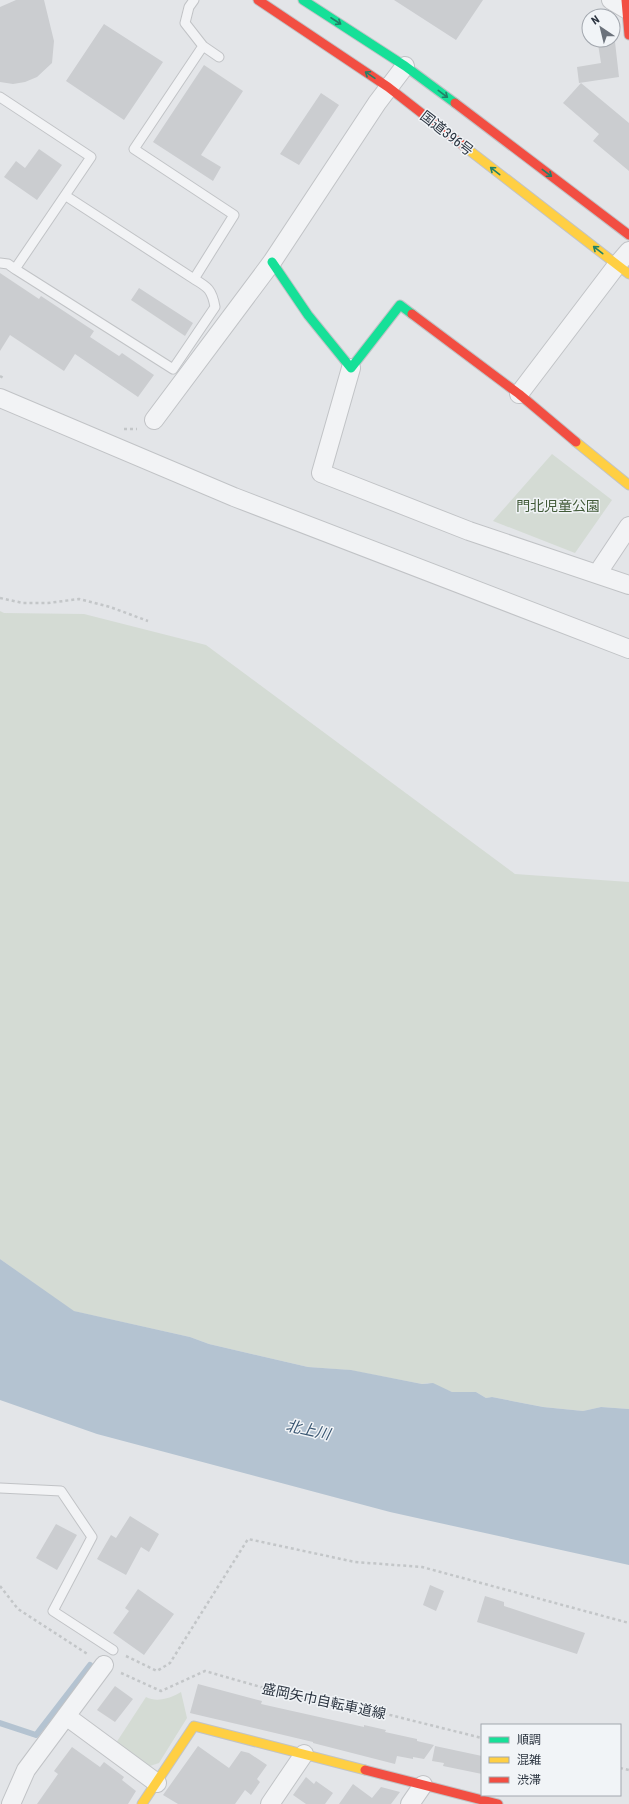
<svg xmlns="http://www.w3.org/2000/svg" width="629" height="1804" font-family="'Roboto Condensed','Noto Sans JP',sans-serif">
  <style>
    .green { fill: #d4dbd4 }
    .water { fill: #b4c3d1 }
    .lines { fill: none; stroke-linecap: round; stroke-linejoin: round }
    .stream { stroke: #b4c3d1; stroke-width: 6 }
    .building { fill: #cbcdd0 }
    .lane-casing { stroke: #c1c3c6; stroke-width: 11 }
    .street-casing { stroke: #c1c3c6; stroke-width: 20 }
    .fast-casing { stroke: #c1c3c6; stroke-width: 11 }
    .slow-casing { stroke: #c1c3c6; stroke-width: 11 }
    .jam-casing { stroke: #c1c3c6; stroke-width: 11 }
    .path { stroke: #c3c6c8; stroke-width: 2.5; stroke-dasharray: 3 3; stroke-linecap: butt }
    .lane { stroke: #f2f3f5; stroke-width: 9 }
    .street { stroke: #f2f3f5; stroke-width: 18 }
    .fast { stroke: #16e098; stroke-width: 9 }
    .slow { stroke: #ffcf43; stroke-width: 9 }
    .jam { stroke: #f24e42; stroke-width: 9 }
    .oneway { stroke: #228168 }
    .labels { text-anchor: middle; dominant-baseline: central; stroke-width: 3; stroke-linejoin: round; paint-order: stroke }
    .street-label { font-size: 14px; fill: #2b3440; stroke: #f1f4f7 }
    .park-label { font-size: 14px; fill: #425b39; stroke: #f1f4f7 }
    .water-label { font-size: 15px; font-style: italic; fill: #385571; stroke: #f1f4f7 }
  </style>
  <rect width="100%" height="100%" fill="#e3e5e8"/>
  <path class="green" d="M 552,454 L 612,500 L 575,553 L 493,521 Z
    M 0,611 L 4,613 L 84,614 L 206,645 L 515,874 L 629,882 L 629,1409 L 601,1407 L 583,1411 L 543,1407 L 492,1397 L 486,1398 L 476,1392 L 452,1392 L 428,1383 L 422,1384 L 349,1370 L 308,1367 L 209,1344 L 190,1337 L 73,1311 L 0,1259 Z
    M 181,1692 L 187,1718 L 159,1763 L 150,1766 L 116,1743 L 146,1697 C 157,1703 171,1698 181,1692 Z"/>
  <path class="water" d="M 0,1259 L 74,1311 L 190,1337 L 209,1344 L 308,1367 L 351,1370 L 422,1384 L 433,1383 L 452,1392 L 476,1392 L 486,1398 L 492,1397 L 543,1407 L 583,1411 L 601,1407 L 629,1409 L 629,1565 L 390,1512 L 97,1434 L 0,1400 Z"/>
  <g class="lines">
    <path class="stream" d="M 0,1723 L 36,1735 L 90,1665"/>
  </g>
  <path class="building" d="M 16,0 L 44,0 L 54,41 L 52,63 L 37,77 L 25,82 L 13,84 L 0,82 L 0,7 Z
    M 394,0 L 483,0 L 456,40 Z
    M 104,24 L 163,62 L 124,120 L 66,81 Z
    M 615,42 L 619,77 L 579,83 L 577,67 L 601,63 L 598,44 Z
    M 204,65 L 243,91 L 201,155 L 221,167 L 213,181 L 153,142 Z
    M 581,83 L 629,123 L 629,171 L 593,141 L 599,134 L 563,103 Z
    M 321,93 L 339,105 L 299,165 L 280,154 Z
    M 39,149 L 62,165 L 37,200 L 4,177 L 16,161 L 25,168 Z
    M 0,273 L 39,299 L 41,296 L 94,331 L 90,337 L 119,356 L 122,353 L 154,375 L 138,397 L 75,354 L 64,371 L 10,335 L 0,351 Z
    M 139,288 L 193,323 L 185,336 L 131,300 Z
    M 130,1516 L 159,1534 L 149,1552 L 141,1547 L 126,1575 L 97,1559 L 111,1535 L 116,1538 Z
    M 56,1524 L 77,1535 L 57,1570 L 36,1558 Z
    M 430,1585 L 444,1591 L 436,1611 L 423,1605 Z
    M 138,1589 L 174,1614 L 144,1655 L 113,1633 L 129,1611 L 125,1608 Z
    M 485,1596 L 504,1602 L 504,1606 L 585,1633 L 577,1654 L 477,1622 Z
    M 198,1684 L 262,1701 L 261,1704 L 364,1727 L 364,1725 L 386,1730 L 385,1732 L 417,1739 L 417,1741 L 434,1745 L 424,1759 L 413,1757 L 413,1759 L 397,1756 L 395,1764 L 313,1743 L 313,1742 L 194,1714 L 190,1713 Z
    M 115,1686 L 133,1699 L 115,1722 L 97,1710 Z
    M 198,1746 L 229,1768 L 241,1751 L 249,1753 L 267,1765 L 257,1779 L 260,1782 L 251,1795 L 245,1790 L 235,1804 L 178,1804 L 163,1795 Z
    M 435,1746 L 482,1756 L 482,1774 L 443,1766 L 444,1763 L 432,1761 Z
    M 72,1747 L 100,1767 L 104,1762 L 124,1777 L 122,1780 L 136,1791 L 128,1804 L 37,1804 L 58,1774 L 54,1771 Z
    M 306,1777 L 314,1784 L 316,1781 L 333,1793 L 325,1804 L 306,1804 L 293,1795 Z
    M 353,1784 L 372,1798 L 381,1787 L 400,1792 L 391,1804 L 339,1804 Z"/>
  <g class="lines">
    <defs>
      <path id="lane" d="M 194,0 L 189,7 L 185,23 L 203,46 L 219,57
        M 0,97 L 91,157 L 15,269 L 173,369 L 215,307 C 212,290 208,287 194,279
        M 66,196 L 194,279 L 234,215 L 134,149 L 203,46
        M 0,263 L 8,264 L 15,269
        M 0,1488 L 61,1491 L 92,1537 L 53,1611 L 113,1650"/>
      <path id="street" d="M 611,0 L 626,9
        M 351,368 L 321,473 L 469,531 L 629,585
        M 519,394 L 617,265 L 629,251
        M 0,398 L 234,497 L 629,649
        M 154,420 L 272,262 L 377,103 L 405,66
        M 597,574 L 629,526
        M 66,1716 L 157,1783
        M 11,1804 L 26,1770 L 104,1665
        M 270,1804 L 304,1754
        M 410,1804 L 423,1785"/>
      <path id="fast" d="M 303,0 L 405,66 L 455,103
        M 272,262 L 308,315 L 351,368 L 400,305 L 412,314"/>
      <path id="slow" d="M 465,147 L 629,274
        M 576,442 L 629,485
        M 142,1804 L 194,1726 L 365,1770"/>
      <path id="jam" d="M 258,0 L 388,87 L 465,147
        M 626,0 L 629,35
        M 455,103 L 629,235
        M 412,314 L 519,394 L 576,442
        M 365,1770 L 498,1804"/>
    </defs>
    <use href="#lane" class="lane-casing"/>
    <use href="#street" class="street-casing"/>
    <use href="#fast" class="fast-casing"/>
    <use href="#slow" class="slow-casing"/>
    <use href="#jam" class="jam-casing"/>
    <path class="path" d="M 0,376 L 5,379
      M 124,429 L 137,429
      M 0,598 L 23,603 L 48,603 L 79,599 L 110,607 L 148,621
      M 0,1586 L 18,1609 L 89,1655
      M 126,1656 L 157,1671 L 170,1663 L 248,1539 L 355,1562 L 422,1567 L 629,1623
      M 121,1673 L 161,1691 L 205,1671 L 292,1696 L 366,1709 L 482,1738
      M 620,1768 L 629,1770"/>
    <use href="#lane" class="lane"/>
    <use href="#street" class="street"/>
    <use href="#fast" class="fast"/>
    <use href="#slow" class="slow"/>
    <use href="#jam" class="jam"/>
  </g>
  <defs><path id="oneway-shaft" d="M-6 0H5M1.5-3L5.5 0L1.5 3" fill="none" stroke-width="1.6" stroke-linecap="round" stroke-linejoin="round"/></defs>
  <g class="oneway">
    <use href="#oneway-shaft" transform="translate(336 21) rotate(33)"/>
    <use href="#oneway-shaft" transform="translate(370 75) rotate(-146)"/>
    <use href="#oneway-shaft" transform="translate(443 94) rotate(37)"/>
    <use href="#oneway-shaft" transform="translate(495 171) rotate(-142)"/>
    <use href="#oneway-shaft" transform="translate(547 173) rotate(37)"/>
    <use href="#oneway-shaft" transform="translate(598 250) rotate(-142)"/>
  </g>
  <g class="labels">
    <g class="street-label">
      <text transform="translate(447 133) rotate(38)">国道396号</text>
      <text transform="translate(324 1701) rotate(12)">盛岡矢巾自転車道線</text>
    </g>
    <g class="park-label">
      <text x="558" y="506">門北児童公園</text>
    </g>
    <g class="water-label">
      <text transform="translate(308 1430) rotate(12)">北上川</text>
    </g>
  </g>
  <rect x="481" y="1724" width="140" height="72" fill="#f1f4f7" stroke="#a2a7ae"/>
  <rect x="489" y="1737" width="20" height="6" fill="#16e098" stroke="#a2a7ae"/>
  <text x="517" y="1744" font-size="12" fill="#2b3440">順調</text>
  <rect x="489" y="1757" width="20" height="6" fill="#ffcf43" stroke="#a2a7ae"/>
  <text x="517" y="1764" font-size="12" fill="#2b3440">混雑</text>
  <rect x="489" y="1777" width="20" height="6" fill="#f24e42" stroke="#a2a7ae"/>
  <text x="517" y="1784" font-size="12" fill="#2b3440">渋滞</text>
  <g transform="translate(601 28) rotate(325)"><circle r="19" fill="#f1f4f7" stroke="#a2a7ae"/>
  <path d="M0-3L7 15L0 10L-7 15Z" fill="#6b727b"/>
  <text y="-6" font-size="11" font-weight="bold" text-anchor="middle" fill="#2b3440">N</text>
  </g>
</svg>
